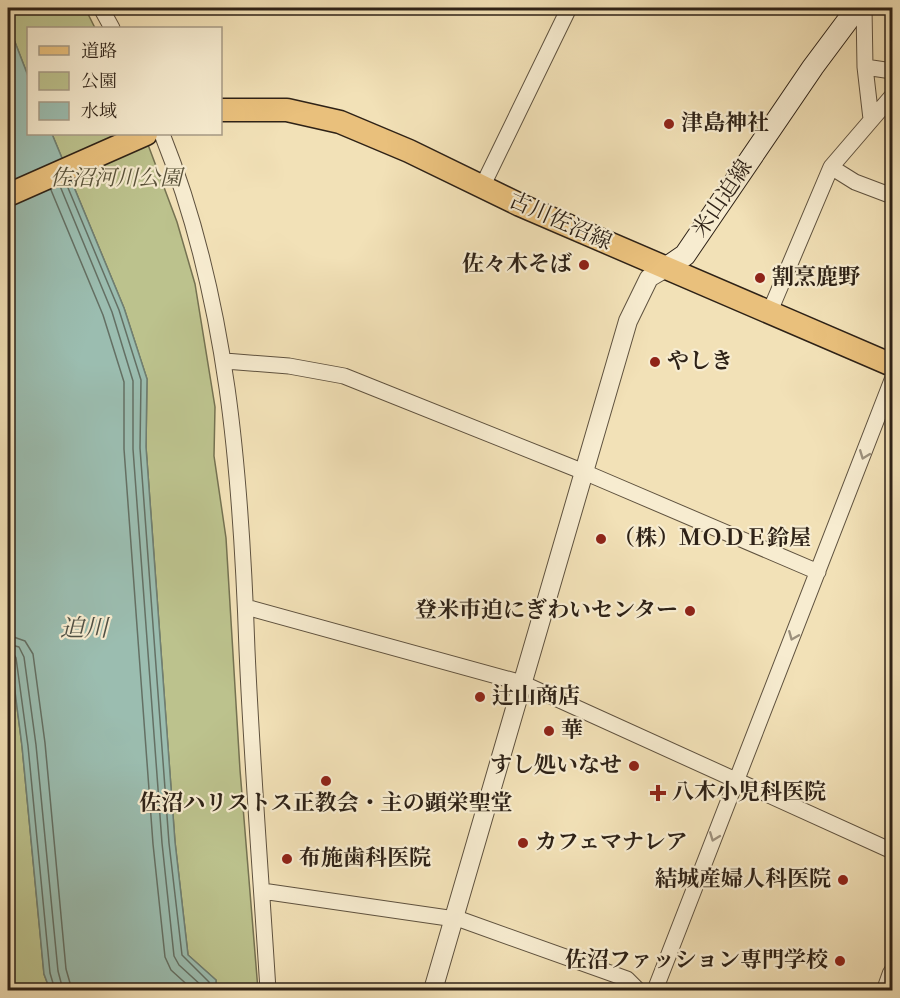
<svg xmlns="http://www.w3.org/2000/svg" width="900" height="998" font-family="'Old Standard TT','Noto Serif JP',serif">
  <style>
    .green { fill: #bcc28d; stroke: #757252; stroke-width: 1.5 }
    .water { fill: #9bbdb0; stroke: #6f7f73; stroke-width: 1.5 }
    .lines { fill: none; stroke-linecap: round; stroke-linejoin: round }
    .shore { stroke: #647064; stroke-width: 1.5 }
    .minor-casing { stroke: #5f523f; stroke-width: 17 }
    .tertiary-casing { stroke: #5f523f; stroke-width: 20 }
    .secondary-casing { stroke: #2e2217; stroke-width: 23 }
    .primary-casing { stroke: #2e2217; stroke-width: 25 }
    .minor { stroke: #f7ecd0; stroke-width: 15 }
    .tertiary { stroke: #f7ecd0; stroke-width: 18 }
    .secondary { stroke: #f7ecd0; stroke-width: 21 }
    .primary { stroke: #e9c07c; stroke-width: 22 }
    .oneway { stroke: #9d917d }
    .poi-dot { fill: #8f2418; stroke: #f7ecd0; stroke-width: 2 }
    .labels { text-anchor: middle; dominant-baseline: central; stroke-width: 4.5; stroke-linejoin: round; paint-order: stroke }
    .poi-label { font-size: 22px; font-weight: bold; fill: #2e2217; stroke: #f7ecd0; text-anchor: start }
    .park-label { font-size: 22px; font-style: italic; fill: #59523a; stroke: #f7ecd0 }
    .street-label { font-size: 22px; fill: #2e2217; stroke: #f7ecd0 }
    .water-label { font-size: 24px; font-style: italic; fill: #4f5045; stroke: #f7ecd0 }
  </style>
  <rect width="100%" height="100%" fill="#f2e1b7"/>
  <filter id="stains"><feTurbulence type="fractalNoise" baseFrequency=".00333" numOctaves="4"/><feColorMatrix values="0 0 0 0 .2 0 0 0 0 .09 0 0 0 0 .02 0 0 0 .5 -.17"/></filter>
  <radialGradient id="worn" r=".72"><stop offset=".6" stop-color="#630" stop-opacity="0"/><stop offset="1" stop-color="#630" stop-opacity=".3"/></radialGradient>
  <path class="green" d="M 8,8 L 85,8 L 95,28 L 28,28 L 28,76 L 8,24 Z
    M 52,134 L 144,134 L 177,222 L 195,284 L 215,407 L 214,456 L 226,538 L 240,770 L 258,990 L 216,990 L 216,980 L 188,955 L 175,842 L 146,447 L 147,379 L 124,308 Z
    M 8,637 L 22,746 L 44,974 L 50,990 L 13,990 L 8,934 Z"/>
  <path class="water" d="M 8,24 L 28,76 L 28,134 L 52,134 L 124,308 L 147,379 L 146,447 L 175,842 L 188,955 L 216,980 L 216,990 L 50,990 L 44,974 L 22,746 L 8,637 Z"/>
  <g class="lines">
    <path class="shore" d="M 66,183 L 119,310 L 141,380 L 140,448 L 169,843 L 182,955 L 209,982 L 210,990
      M 60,186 L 112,312 L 133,381 L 133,449 L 162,843 L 174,956 L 179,965 L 202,986 L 203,990
      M 51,190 L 103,315 L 124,382 L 124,449 L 153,844 L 165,957 L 171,970 L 193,990
      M 8,635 L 25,641 L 33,654 L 45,743 L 66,969 L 72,990
      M 8,644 L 19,647 L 24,657 L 36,745 L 58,971 L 63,990
      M 8,651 L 13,653 L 16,658 L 28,746 L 50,973 L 55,990"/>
    <defs>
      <path id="minor" d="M 101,8 L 112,28
        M 864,8 L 865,67 L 871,119
        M 865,67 L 892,71
        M 892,96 L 831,167 L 855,182 L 892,196
        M 162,134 C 228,299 241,474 247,650 C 252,764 261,877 268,990
        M 482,187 L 569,8
        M 770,311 L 831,167
        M 225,361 L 289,366 L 344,376 L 584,472 L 818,572
        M 246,607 L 522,683 L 892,851
        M 262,891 L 462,920 L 627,979 L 638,990
        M 655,990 L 892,380"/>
      <path id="tertiary" d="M 433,990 L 628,321 L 649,278 L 666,268
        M 886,990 L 892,973"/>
      <path id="secondary" d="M 666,268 L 685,255 L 813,67 L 857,8"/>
      <path id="primary" d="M 220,110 L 287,110 L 340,122 L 409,151 L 520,205 L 892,365
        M 8,195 L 146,134"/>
    </defs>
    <use href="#minor" class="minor-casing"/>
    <use href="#tertiary" class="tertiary-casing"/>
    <use href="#secondary" class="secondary-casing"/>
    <use href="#primary" class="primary-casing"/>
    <use href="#minor" class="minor"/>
    <use href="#tertiary" class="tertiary"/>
    <use href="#secondary" class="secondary"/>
    <use href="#primary" class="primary"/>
  </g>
  <defs><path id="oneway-chevron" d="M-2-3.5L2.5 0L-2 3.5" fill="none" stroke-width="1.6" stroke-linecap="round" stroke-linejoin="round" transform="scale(1.5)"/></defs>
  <g class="oneway">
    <use href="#oneway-chevron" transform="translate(864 455) rotate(111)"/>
    <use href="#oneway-chevron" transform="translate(793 636) rotate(112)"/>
    <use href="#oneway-chevron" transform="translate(714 837) rotate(111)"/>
  </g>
  <g class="poi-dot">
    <circle cx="669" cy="124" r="6"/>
    <circle cx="584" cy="265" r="6"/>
    <circle cx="760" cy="278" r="6"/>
    <circle cx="655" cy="362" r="6"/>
    <circle cx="601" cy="539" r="6"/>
    <circle cx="690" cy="611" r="6"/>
    <circle cx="480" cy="697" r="6"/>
    <circle cx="549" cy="731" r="6"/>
    <circle cx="634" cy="766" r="6"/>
    <circle cx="326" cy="781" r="6"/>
    <path d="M655 784h6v6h6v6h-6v6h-6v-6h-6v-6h6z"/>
    <circle cx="523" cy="843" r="6"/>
    <circle cx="287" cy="859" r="6"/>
    <circle cx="843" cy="880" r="6"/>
    <circle cx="840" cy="961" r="6"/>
  </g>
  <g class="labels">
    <g class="poi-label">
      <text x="681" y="124">津島神社</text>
      <text x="572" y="265" text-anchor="end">佐々木そば</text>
      <text x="772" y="278">割烹鹿野</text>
      <text x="667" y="362">やしき</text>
      <text x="613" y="539">（株）ＭＯＤＥ鈴屋</text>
      <text x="678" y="611" text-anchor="end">登米市迫にぎわいセンター</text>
      <text x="492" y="697">辻山商店</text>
      <text x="561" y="731">華</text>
      <text x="622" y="766" text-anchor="end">すし処いなせ</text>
      <text x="672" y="793">八木小児科医院</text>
      <text x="326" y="804" text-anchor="middle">佐沼ハリストス正教会・主の顕栄聖堂</text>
      <text x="535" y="843">カフェマナレア</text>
      <text x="299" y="859">布施歯科医院</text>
      <text x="831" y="880" text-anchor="end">結城産婦人科医院</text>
      <text x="828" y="961" text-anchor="end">佐沼ファッション専門学校</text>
    </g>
    <g class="park-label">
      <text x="116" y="179">佐沼河川公園</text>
    </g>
    <g class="street-label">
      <text transform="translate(723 199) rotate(-56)">米山迫線</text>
      <text transform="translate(560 222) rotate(24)">古川佐沼線</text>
    </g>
    <g class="water-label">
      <text x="84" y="630">迫川</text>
    </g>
  </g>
  <rect width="900" height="998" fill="none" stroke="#f2e1b7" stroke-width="30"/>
  <rect x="9" y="9" width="882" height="980" fill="none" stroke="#2e2217" stroke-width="3"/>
  <rect x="15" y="15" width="870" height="968" fill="none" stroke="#2e2217" stroke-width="1.5"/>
  <rect x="27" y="27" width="195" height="108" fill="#f7ecd0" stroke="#a79b86" stroke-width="1.5"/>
  <rect x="39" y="46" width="30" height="9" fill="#e9c07c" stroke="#a79b86" stroke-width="1.5"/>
  <text x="81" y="57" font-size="18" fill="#2e2217">道路</text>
  <rect x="39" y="72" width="30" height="18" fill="#bcc28d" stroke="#a79b86" stroke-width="1.5"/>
  <text x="81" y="87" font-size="18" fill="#2e2217">公園</text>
  <rect x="39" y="102" width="30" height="18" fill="#9bbdb0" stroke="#a79b86" stroke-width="1.5"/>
  <text x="81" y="117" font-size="18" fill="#2e2217">水域</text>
  <rect width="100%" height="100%" filter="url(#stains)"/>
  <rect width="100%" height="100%" fill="url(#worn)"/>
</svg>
